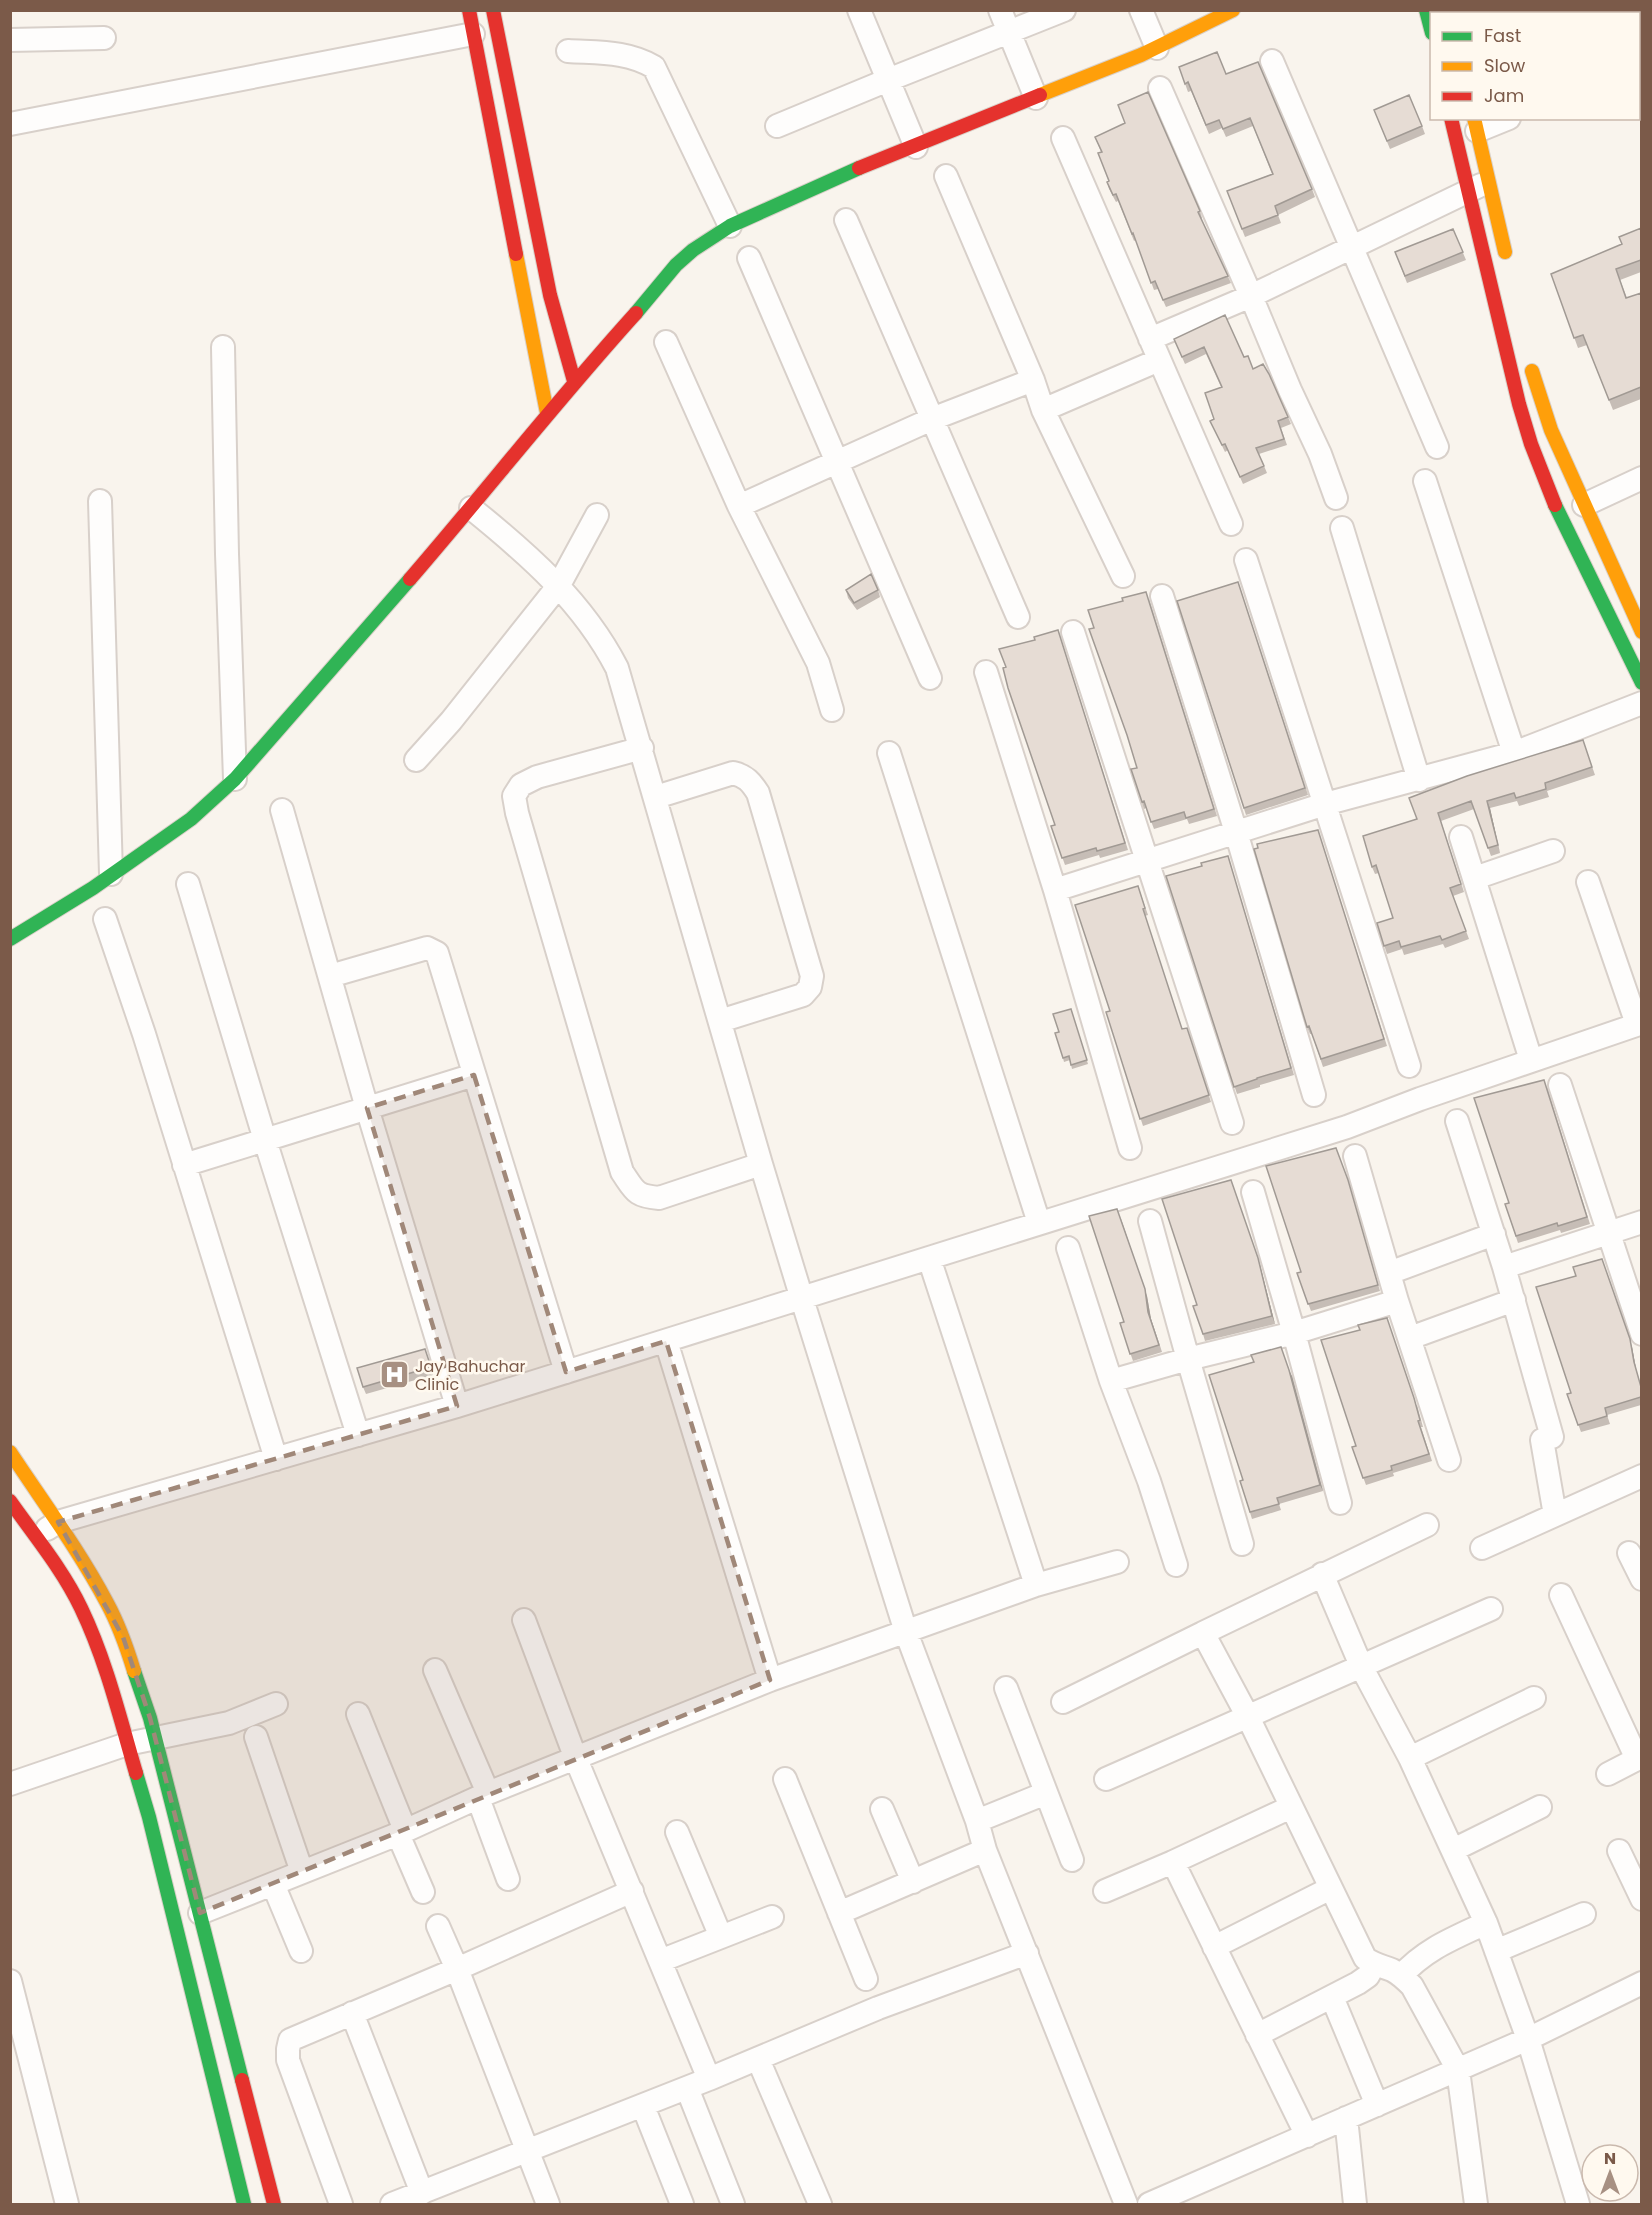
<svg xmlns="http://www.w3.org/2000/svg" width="1652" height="2215" font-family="Poppins,sans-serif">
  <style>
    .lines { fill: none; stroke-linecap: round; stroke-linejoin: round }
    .street-casing { stroke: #d8d0ca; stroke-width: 26 }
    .fast-casing { stroke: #d9d0c8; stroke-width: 16 }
    .slow-casing { stroke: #d9d0c8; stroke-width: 16 }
    .jam-casing { stroke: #d9d0c8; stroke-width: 16 }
    .street { stroke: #fefdfc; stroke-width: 22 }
    .fast { stroke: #30b455; stroke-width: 14 }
    .slow { stroke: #ff9f0a; stroke-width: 14 }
    .jam { stroke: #e5322d; stroke-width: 14 }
    .wall { fill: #c6bdb6 }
    .shaded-wall { fill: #a19a94 }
    .building { fill: #e6dcd4; stroke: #a19a94; stroke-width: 1.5 }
    .marked { fill: #a08879; fill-opacity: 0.2; stroke: #a08879; stroke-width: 4.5; stroke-dasharray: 12 8; stroke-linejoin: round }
    .labels { text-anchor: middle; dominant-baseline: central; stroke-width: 5; stroke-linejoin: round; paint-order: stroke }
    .poi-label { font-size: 16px; fill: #7b5a49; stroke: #fff9ef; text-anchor: start }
  </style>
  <rect width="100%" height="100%" fill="#f9f4ed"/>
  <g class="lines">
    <defs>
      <path id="street" d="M 859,10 L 916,147
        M 1000,10 L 1036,98
        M 1141,10 L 1157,48
        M 10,40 L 104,38
        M 568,51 C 599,53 627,51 654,67 L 730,226
        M 1272,61 L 1437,447
        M 1638,66 L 1642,65
        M 1638,87 L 1642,94
        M 1160,88 L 1251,296 L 1290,390 L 1320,454 L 1336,498
        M 10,124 L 473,34
        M 777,126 L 888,80 L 1064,10
        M 1477,131 L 1509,118
        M 1063,138 L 1231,524
        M 946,176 L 1033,380 L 1043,410 L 1123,576
        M 846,220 L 1018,617
        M 749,258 L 930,678
        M 1150,339 L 1251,296 L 1481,185
        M 666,342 L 739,506 L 818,663 L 832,710
        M 223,347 L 227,554 L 235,779
        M 1043,410 L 1159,360
        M 1425,481 L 1514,753
        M 100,501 L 111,874
        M 1584,505 L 1642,478
        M 739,506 L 932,419 L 1033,380
        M 471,508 C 528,554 583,602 617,668 L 761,1164 L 802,1299 L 906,1632 L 977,1821 L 985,1850 L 1126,2204
        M 1342,528 L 1419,780
        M 1246,560 L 1409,1066
        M 1162,596 L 1236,832 L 1314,1095
        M 1073,632 L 1232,1123
        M 986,672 L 1055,890 L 1130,1148
        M 642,748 L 537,777 L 521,785 L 514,796 L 517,813 L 622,1172 C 635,1191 635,1196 659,1198 L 761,1164
        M 889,753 L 1039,1223
        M 416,760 L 451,721 L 559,585 L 597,515
        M 656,797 L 733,773 C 746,776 751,782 758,793 L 812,976 L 810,987 L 803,995 L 720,1021
        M 282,810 L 367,1108 L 457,1406
        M 1461,837 L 1531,1060
        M 1475,878 L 1553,851
        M 1588,882 L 1637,1024
        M 188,884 L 265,1140 L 358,1435
        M 1055,890 L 1325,804 L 1514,753 L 1642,703
        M 105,919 L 144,1034 L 276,1459
        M 330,976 L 427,948 L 437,953 L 566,1372
        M 1560,1085 L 1642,1334
        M 1457,1121 L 1504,1267 L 1552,1437
        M 184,1165 L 474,1075
        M 1253,1192 L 1294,1333 L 1340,1503
        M 1150,1221 L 1188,1359 L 1242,1544
        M 1068,1248 L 1111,1381 L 1149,1481 L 1176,1565
        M 1504,1267 L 1642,1222
        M 1389,1273 L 1494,1234
        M 1397,1301 L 1449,1460
        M 1410,1338 L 1514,1300
        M 666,1341 L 770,1680 L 1036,1585 L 929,1258
        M 1111,1381 L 1188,1359 L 1294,1333 L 1397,1301 L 1355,1156
        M 1542,1440 L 1555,1515
        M 1427,1525 L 1203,1633 L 1248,1717 L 1365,1958 C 1374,1965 1382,1966 1392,1970 C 1400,1974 1406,1980 1412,1986 L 1458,2070 L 1476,2204
        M 47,1529 L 58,1522 L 457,1406 L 1347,1127 L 1420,1099 L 1642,1023
        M 1482,1548 L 1642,1476
        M 1629,1553 L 1642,1579
        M 1322,1574 L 1362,1668 L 1410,1758 L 1486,1923 L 1528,2039 L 1578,2204
        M 1036,1585 L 1117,1562
        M 1561,1595 L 1637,1759 L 1642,1757
        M 524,1620 L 576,1759 L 660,1961 L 772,1917
        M 435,1670 L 488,1793
        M 1006,1688 L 1072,1860
        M 1063,1702 L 1203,1633
        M 358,1714 L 405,1830
        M 256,1737 L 302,1872
        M 1410,1758 L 1534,1698
        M 1608,1774 L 1637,1759
        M 785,1779 L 866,1979
        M 1106,1779 L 1491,1609
        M 10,1784 L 127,1744 L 229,1723 L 276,1704
        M 478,1798 L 508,1879
        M 1291,1807 L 1173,1862 L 1307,2136
        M 882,1809 L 913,1882
        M 977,1821 L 1046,1793
        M 677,1832 L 721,1937
        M 398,1834 L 423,1892
        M 1453,1850 L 1540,1807
        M 1619,1851 L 1642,1899
        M 273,1884 L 301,1951
        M 1105,1891 L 1173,1862
        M 200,1913 L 398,1834 L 488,1793 L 770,1680
        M 839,1913 L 985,1850
        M 438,1926 L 457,1969 L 548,2204
        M 1214,1947 L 1331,1888
        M 1496,1951 L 1584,1914
        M 660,1961 L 709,2079
        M 1401,1976 C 1425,1949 1454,1938 1486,1923
        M 10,1981 L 67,2204
        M 1332,1997 L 1377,2105
        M 352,2013 L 422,2193
        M 1257,2035 L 1358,1983 L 1368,1976 L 1374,1965
        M 758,2059 L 820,2204
        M 687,2088 L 733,2204
        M 643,2106 L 682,2204
        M 1346,2118 L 1355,2204
        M 341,2204 L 288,2060 L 288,2049 L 290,2040 L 457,1969 L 632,1891
        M 392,2204 L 709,2079 L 878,2008 L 1027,1953
        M 1149,2204 L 1528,2039 L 1642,1983"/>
      <path id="fast" d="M 1426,10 L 1432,33
        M 636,313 L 676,265 L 693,250 L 730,226 L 859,168
        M 1555,505 L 1642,683
        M 10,939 L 93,888 L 191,819 L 235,779 L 410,579
        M 134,1671 L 150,1718 L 242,2080
        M 136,1773 L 149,1817 L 244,2204"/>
      <path id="slow" d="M 1040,95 L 1141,55 L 1233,10
        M 1474,118 L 1505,252
        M 516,254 L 547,413
        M 1532,371 L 1551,430 L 1642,632
        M 10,1452 C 43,1502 79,1550 107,1603 C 119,1625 127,1648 134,1671"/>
      <path id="jam" d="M 469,10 L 516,254
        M 493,10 L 550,295 L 574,381
        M 1451,118 L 1519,404 L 1531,444 L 1555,505
        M 859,168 L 1040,95
        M 410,579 C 486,491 558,399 636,313
        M 10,1501 C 34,1535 63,1570 81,1608 C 106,1660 120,1718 136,1773
        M 242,2080 L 274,2204"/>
    </defs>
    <use href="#street" class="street-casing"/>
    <use href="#fast" class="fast-casing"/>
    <use href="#slow" class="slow-casing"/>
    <use href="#jam" class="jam-casing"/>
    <use href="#street" class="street"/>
    <use href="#fast" class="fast"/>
    <use href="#slow" class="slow"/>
    <use href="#jam" class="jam"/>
  </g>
  <path class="wall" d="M 1488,10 L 1523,10 L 1525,14 L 1489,14 Z
    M 1566,10 L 1641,10 L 1641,25 L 1638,27 L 1638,14 L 1567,14 Z
    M 1179,67 L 1226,74 L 1312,189 L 1315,197 L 1278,215 L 1281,223 L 1245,237 L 1227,191 L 1272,174 L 1253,126 L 1226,137 L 1222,128 L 1209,134 L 1191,91 L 1188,92 Z
    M 1374,110 L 1422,126 L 1425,134 L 1390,149 Z
    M 1095,137 L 1200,211 L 1202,218 L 1201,219 L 1231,283 L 1166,307 L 1158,289 L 1154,290 L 1136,240 L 1134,241 L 1118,201 L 1116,202 L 1109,189 L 1107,182 L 1109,181 L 1101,152 Z
    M 1641,228 L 1641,272 L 1620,280 L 1627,298 L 1641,293 L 1641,399 L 1613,410 L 1587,345 L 1578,348 L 1551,274 L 1622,244 Z
    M 1453,229 L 1466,260 L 1407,283 L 1395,252 Z
    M 1174,339 L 1244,357 L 1288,417 L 1291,424 L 1281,428 L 1287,445 L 1259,454 L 1267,473 L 1243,484 L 1228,450 L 1225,452 L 1210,421 L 1214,419 L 1221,387 L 1206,354 L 1185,364 Z
    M 1238,582 L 1308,795 L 1246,815 L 1177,601 Z
    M 846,590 L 878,590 L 880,597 L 857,610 L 848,598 Z
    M 1149,599 L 1217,816 L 1189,824 L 1187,819 L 1154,829 L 1146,808 L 1144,809 L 1131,769 L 1137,768 Z
    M 1058,630 L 1128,850 L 1100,858 L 1099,855 L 1065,865 L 1051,826 L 1055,825 L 1006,667 L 1035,640 Z
    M 1583,740 L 1595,775 L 1547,791 L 1549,797 L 1519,806 L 1517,801 L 1490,808 L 1500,853 L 1491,856 L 1474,809 L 1441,821 L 1464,892 L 1453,896 L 1469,939 L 1445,948 L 1443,944 L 1404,955 L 1402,949 L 1387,954 L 1377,923 L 1393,918 L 1379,873 L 1375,874 L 1372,867 L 1417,819 Z
    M 1318,830 L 1387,1046 L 1323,1067 L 1312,1034 L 1310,1034 L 1307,1027 Z
    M 1228,856 L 1294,1075 L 1260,1085 L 1260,1087 L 1237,1094 L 1166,876 L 1202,866 Z
    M 1138,886 L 1148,915 L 1145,916 L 1182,1029 L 1187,1028 L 1211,1102 L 1143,1126 L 1106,1012 L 1110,1011 Z
    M 1071,1009 L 1088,1064 L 1072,1069 L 1070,1060 L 1064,1062 L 1063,1058 L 1059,1032 Z
    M 1547,1087 L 1590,1224 L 1561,1233 L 1560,1230 L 1518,1243 L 1505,1204 L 1509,1203 Z
    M 1350,1187 L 1380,1291 L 1311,1311 L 1297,1273 L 1301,1272 Z
    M 1260,1265 L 1275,1324 L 1205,1341 L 1203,1334 L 1197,1305 Z
    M 1147,1296 L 1151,1319 L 1162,1352 L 1133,1361 L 1120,1323 L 1124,1322 Z
    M 1632,1347 L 1636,1369 L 1641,1386 L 1641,1405 L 1607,1415 L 1610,1424 L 1581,1432 L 1567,1394 L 1571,1393 Z
    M 425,1349 L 433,1375 L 366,1394 L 363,1387 Z
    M 1292,1376 L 1323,1491 L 1279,1504 L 1281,1510 L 1252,1519 L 1240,1481 L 1243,1480 Z
    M 1417,1405 L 1423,1427 L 1421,1427 L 1432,1461 L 1393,1473 L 1394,1476 L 1366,1485 L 1352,1447 L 1356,1446 Z"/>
  <path class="shaded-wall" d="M 1487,801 L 1490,808 L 1500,853 Z
    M 1231,1180 L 1260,1265 L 1275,1324 L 1272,1316 Z
    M 1120,1216 L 1147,1296 L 1151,1319 L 1162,1352 L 1148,1312 Z
    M 1602,1259 L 1632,1347 L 1636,1369 Z
    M 1289,1370 L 1292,1376 L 1323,1491 L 1320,1485 Z"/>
  <path class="building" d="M 1505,10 L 1523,10 L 1525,14 L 1506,14 Z
    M 1566,10 L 1625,10 L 1617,14 L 1568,14 Z
    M 1625,10 L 1641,10 L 1641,17 L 1638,19 L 1638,14 L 1627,14 Z
    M 1217,52 L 1226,74 L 1258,62 L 1312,189 L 1275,206 L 1278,215 L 1242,229 L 1227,191 L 1273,174 L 1250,118 L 1223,129 L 1219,120 L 1206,125 L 1188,82 L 1185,84 L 1179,67 Z
    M 1148,92 L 1200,211 L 1198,212 L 1228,276 L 1163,300 L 1155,281 L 1151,283 L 1133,233 L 1132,234 L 1116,194 L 1113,195 L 1107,182 L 1109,181 L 1098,153 L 1102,152 L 1095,137 L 1125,123 L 1118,105 Z
    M 1409,95 L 1422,126 L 1387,141 L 1374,110 Z
    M 1641,228 L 1641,260 L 1616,269 L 1626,298 L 1641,293 L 1641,387 L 1609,400 L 1583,335 L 1574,338 L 1551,274 L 1622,244 L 1619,237 Z
    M 1453,229 L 1463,252 L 1405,276 L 1395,252 Z
    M 1225,315 L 1244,357 L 1248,356 L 1253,369 L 1263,364 L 1269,374 L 1288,417 L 1278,421 L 1284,439 L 1256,448 L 1264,466 L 1240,477 L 1225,444 L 1222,445 L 1210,421 L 1214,419 L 1205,393 L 1222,387 L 1204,347 L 1182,357 L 1174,339 Z
    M 871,574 L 878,590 L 854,603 L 846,590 Z
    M 1238,582 L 1305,788 L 1244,808 L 1177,601 Z
    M 1146,592 L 1214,809 L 1186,818 L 1184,812 L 1151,822 L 1144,801 L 1142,802 L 1131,769 L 1137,768 L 1127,735 L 1089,629 L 1094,628 L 1088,610 L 1123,601 L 1122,598 Z
    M 1058,630 L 1125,843 L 1097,851 L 1096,848 L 1062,858 L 1051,826 L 1055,825 L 1008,688 L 1003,668 L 1006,667 L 999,649 L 1035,640 L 1034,637 Z
    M 1583,740 L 1592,767 L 1545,783 L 1546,789 L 1516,798 L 1514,793 L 1487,801 L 1498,845 L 1488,848 L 1471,801 L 1438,813 L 1461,884 L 1450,888 L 1466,931 L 1442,940 L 1440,936 L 1401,947 L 1399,941 L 1384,946 L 1377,923 L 1393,918 L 1376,865 L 1372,867 L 1363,836 L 1417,819 L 1409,798 L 1467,776 Z
    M 1318,830 L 1384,1039 L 1321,1059 L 1309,1026 L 1307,1027 L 1254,849 L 1258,848 L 1257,844 Z
    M 1228,856 L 1291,1068 L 1257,1078 L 1257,1079 L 1234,1087 L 1166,876 L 1202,866 L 1201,863 Z
    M 1138,886 L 1145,908 L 1143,909 L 1182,1029 L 1187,1028 L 1209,1095 L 1140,1119 L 1106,1012 L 1110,1011 L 1075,905 Z
    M 1071,1009 L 1087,1060 L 1071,1065 L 1069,1056 L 1063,1058 L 1055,1033 L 1059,1032 L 1053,1014 Z
    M 1544,1080 L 1587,1217 L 1558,1226 L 1557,1223 L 1516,1236 L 1505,1204 L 1509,1203 L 1474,1098 Z
    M 1336,1148 L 1348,1180 L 1378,1285 L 1308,1304 L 1297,1273 L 1301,1272 L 1266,1166 Z
    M 1231,1180 L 1258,1258 L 1272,1316 L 1203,1334 L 1193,1306 L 1197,1305 L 1162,1199 Z
    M 1117,1209 L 1145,1289 L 1148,1312 L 1159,1345 L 1130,1354 L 1120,1323 L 1124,1322 L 1089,1216 Z
    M 1602,1259 L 1630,1339 L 1634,1362 L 1641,1387 L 1641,1397 L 1605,1408 L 1607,1416 L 1578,1425 L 1567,1394 L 1571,1393 L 1536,1287 L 1576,1276 L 1573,1267 Z
    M 1387,1318 L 1414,1398 L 1420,1420 L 1418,1421 L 1429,1454 L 1391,1466 L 1392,1470 L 1363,1478 L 1352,1447 L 1356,1446 L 1321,1340 L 1360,1330 L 1358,1325 Z
    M 1281,1347 L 1289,1370 L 1320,1485 L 1277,1498 L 1279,1504 L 1250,1512 L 1240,1481 L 1243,1480 L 1209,1375 L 1254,1362 L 1251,1355 Z
    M 425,1349 L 431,1367 L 363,1387 L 357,1368 Z"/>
  <path class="marked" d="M 474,1075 L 566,1372 L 666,1341 L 770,1680 L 200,1913 L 150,1718 L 123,1637 L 58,1522 L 457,1406 L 367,1108 Z"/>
  <defs>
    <symbol id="hospital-square" viewBox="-11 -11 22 22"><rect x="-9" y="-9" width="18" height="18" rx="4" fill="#a79082" stroke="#fff9ef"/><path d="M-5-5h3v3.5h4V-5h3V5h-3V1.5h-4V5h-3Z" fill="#fff"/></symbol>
  </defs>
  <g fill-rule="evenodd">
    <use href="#hospital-square" x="378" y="1358" width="33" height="33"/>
  </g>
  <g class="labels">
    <g class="poi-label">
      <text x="415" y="1366">Jay Bahuchar<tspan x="415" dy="18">Clinic</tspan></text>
    </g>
  </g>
  <rect width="1652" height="2215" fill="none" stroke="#7b5a49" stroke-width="24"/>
  <rect x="1430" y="12" width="210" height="108" fill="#fff9ef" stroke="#cab9ad" stroke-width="1.5"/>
  <rect x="1442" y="32" width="30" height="9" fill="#30b455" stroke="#cab9ad" stroke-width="1.5"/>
  <text x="1484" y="42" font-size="18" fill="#7b5a49">Fast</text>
  <rect x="1442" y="62" width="30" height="9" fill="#ff9f0a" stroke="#cab9ad" stroke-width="1.5"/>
  <text x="1484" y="72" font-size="18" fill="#7b5a49">Slow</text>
  <rect x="1442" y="92" width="30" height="9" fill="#e5322d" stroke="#cab9ad" stroke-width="1.5"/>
  <text x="1484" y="102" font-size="18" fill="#7b5a49">Jam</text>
  <g transform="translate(1610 2173)"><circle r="28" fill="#fff9ef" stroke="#cab9ad" stroke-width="1.5"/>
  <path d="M0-4.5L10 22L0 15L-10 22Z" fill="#a79082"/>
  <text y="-9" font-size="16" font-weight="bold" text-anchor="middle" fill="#7b5a49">N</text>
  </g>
</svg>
